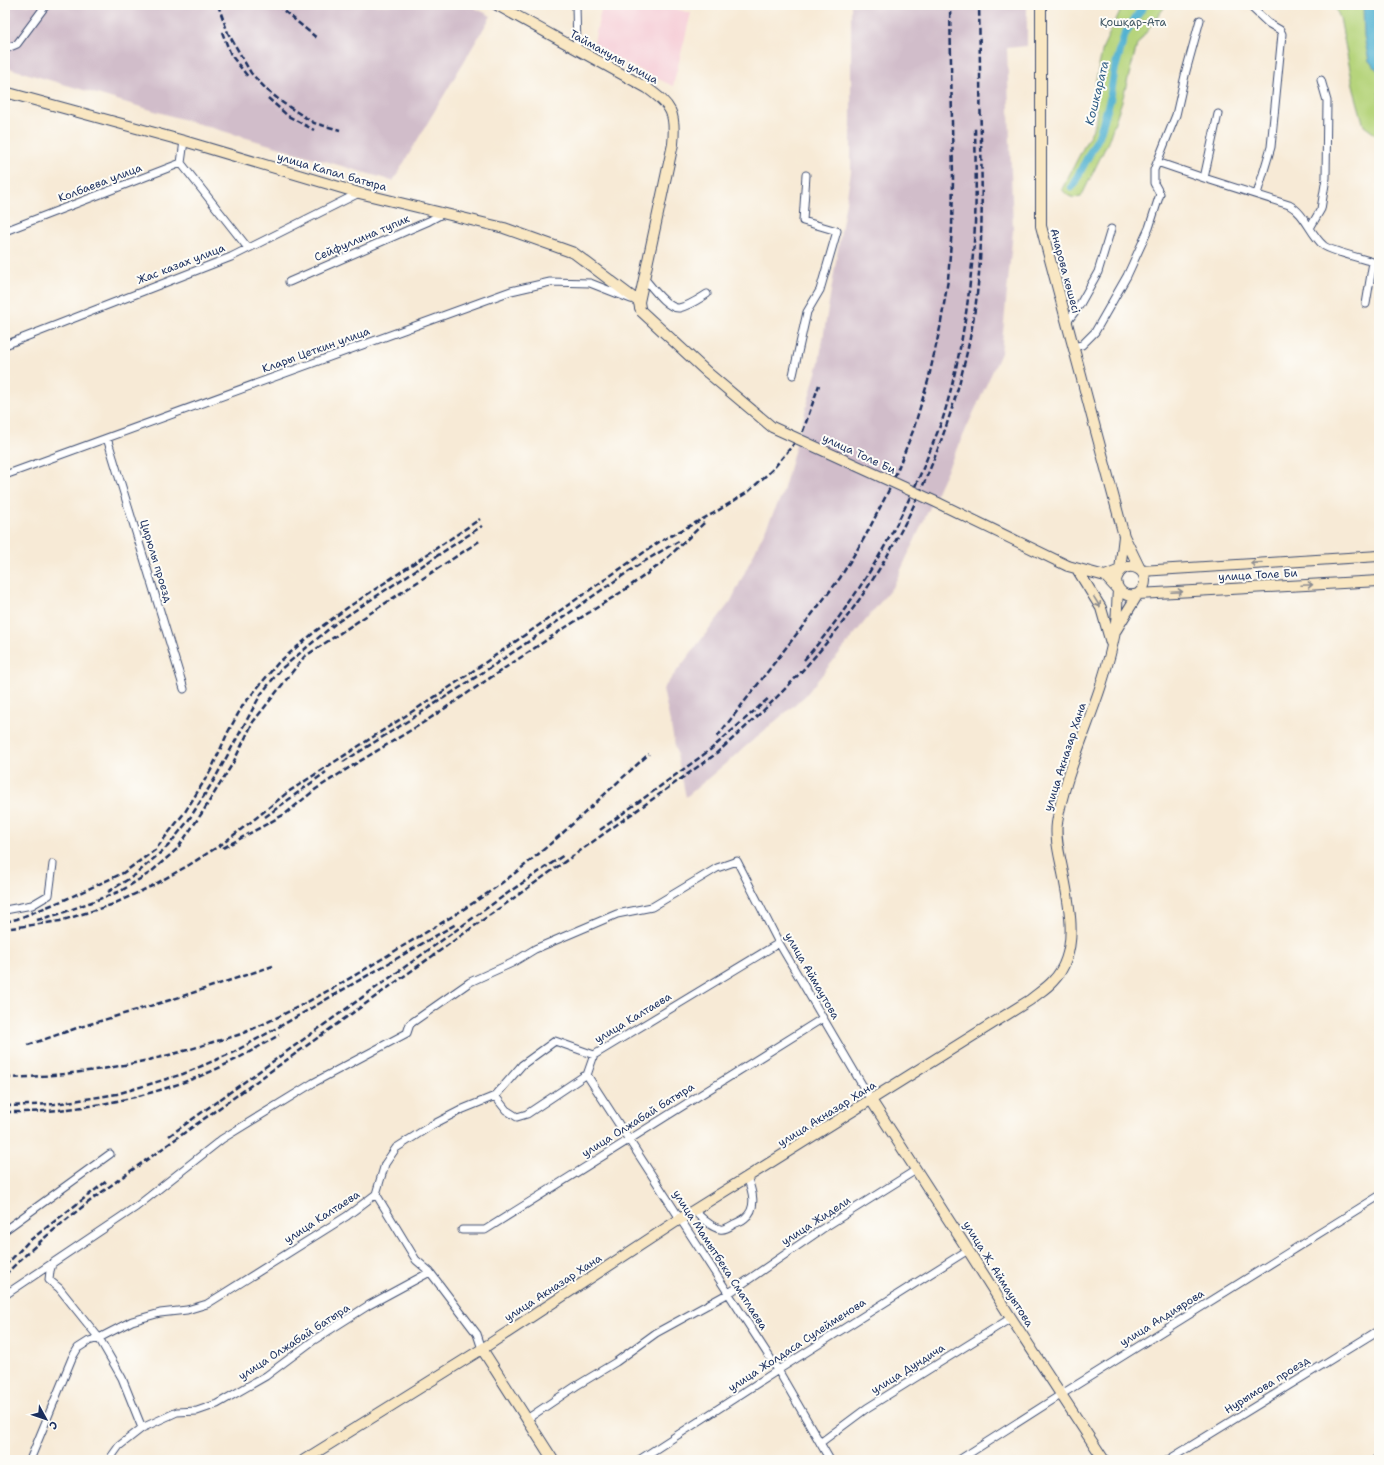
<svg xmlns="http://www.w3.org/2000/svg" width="1384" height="1465" font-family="'Shantell Sans',sans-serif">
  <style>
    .built { fill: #f6cfd8 }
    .industrial { fill: #d1bdca }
    .green { fill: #b6d47b; stroke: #68826c }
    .water { fill: #53b2d1; stroke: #377098 }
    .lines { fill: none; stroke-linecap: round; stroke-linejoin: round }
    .canal { stroke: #53b2d1; stroke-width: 8 }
    .street-casing { stroke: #3c4b70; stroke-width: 9 }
    .secondary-casing { stroke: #3c4b70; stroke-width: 12 }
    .street { stroke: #fff; stroke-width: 7 }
    .secondary { stroke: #f9e7c3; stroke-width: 10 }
    .rail { stroke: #1b2f5e; stroke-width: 2.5; stroke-dasharray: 6 3; stroke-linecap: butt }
    .secondary-bridge-casing { stroke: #3c4b70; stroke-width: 12; stroke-linecap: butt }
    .secondary-bridge { stroke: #f9e7c3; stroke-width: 10 }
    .oneway { stroke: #8a8b90 }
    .labels { text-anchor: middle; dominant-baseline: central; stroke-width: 4; stroke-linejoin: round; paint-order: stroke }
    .park-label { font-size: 11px; fill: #425865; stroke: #fdfcf7 }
    .street-label { font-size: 11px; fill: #1b2f5e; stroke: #fdfcf7 }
    .water-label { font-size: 12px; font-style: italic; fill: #2f5d86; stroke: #fdfcf7 }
  </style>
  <rect width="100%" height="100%" fill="#fdfcf7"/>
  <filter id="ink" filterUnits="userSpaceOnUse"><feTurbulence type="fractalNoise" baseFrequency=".025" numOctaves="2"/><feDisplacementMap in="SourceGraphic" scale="8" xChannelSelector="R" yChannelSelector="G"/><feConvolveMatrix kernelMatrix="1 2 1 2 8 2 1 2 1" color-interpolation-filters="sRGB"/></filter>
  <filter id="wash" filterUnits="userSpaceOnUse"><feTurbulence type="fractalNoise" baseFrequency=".012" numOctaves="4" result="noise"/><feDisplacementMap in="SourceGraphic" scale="16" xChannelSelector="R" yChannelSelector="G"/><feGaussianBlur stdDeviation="0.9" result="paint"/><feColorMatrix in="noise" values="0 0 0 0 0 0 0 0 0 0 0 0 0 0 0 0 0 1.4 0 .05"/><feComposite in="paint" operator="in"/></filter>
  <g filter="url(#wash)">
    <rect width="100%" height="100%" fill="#f7ead6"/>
    <path class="built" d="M 636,5 L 662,5 L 691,13 L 673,86 L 593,47 L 601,10 L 620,10 Z"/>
    <path class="industrial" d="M 5,5 L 469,5 L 491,16 L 393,181 L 5,67 Z
      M 851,5 L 1027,5 L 1027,46 L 1007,48 L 1013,231 L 1001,353 L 894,585 L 805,696 L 686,797 L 663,689 L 731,601 L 782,495 L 819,362 L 851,172 Z"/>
    <path class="green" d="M 1123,5 L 1166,5 L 1137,45 L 1122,101 L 1108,142 L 1081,197 C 1072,199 1067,196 1062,189 L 1095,125 L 1097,111 L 1094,103 L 1096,80 L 1103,47 Z
      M 1334,5 L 1379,5 L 1379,137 L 1364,126 L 1354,90 L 1340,18 Z"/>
    <path class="water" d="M 1363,5 L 1370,5 L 1379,11 L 1379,72 L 1369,61 L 1364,37 Z"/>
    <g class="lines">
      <path class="canal" d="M 1370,5 L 1379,11
        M 1072,187 L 1099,136 L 1110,100 L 1115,68 L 1125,34 L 1144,5"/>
    </g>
  </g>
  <g filter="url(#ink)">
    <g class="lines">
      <defs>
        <path id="street" d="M 576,5 L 577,50
          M 1249,5 L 1268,23 L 1280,30 L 1282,34 L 1271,147 L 1257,194
          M 5,49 L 17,44 L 46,5
          M 1157,162 L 1204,178 L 1289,205 C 1305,213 1310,234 1323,245 C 1327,250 1364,259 1373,262 L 1379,262
          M 181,163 L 248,248
          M 1204,178 L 1218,114
          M 1310,228 L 1321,209 L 1326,178 L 1327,101 L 1321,80
          M 5,231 L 181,163 L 184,141
          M 644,278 C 651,286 667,309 679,308 C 689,306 699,299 707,294
          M 289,282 L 429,221 L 444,213
          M 1366,304 L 1373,262
          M 1067,322 L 1079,306 L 1098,272 L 1111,229
          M 5,345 L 231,257 L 359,193
          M 1073,347 L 1082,345 L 1095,332 L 1127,276 L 1149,228 L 1160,194 L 1154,183 L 1154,170 L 1176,115 L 1186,71 L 1200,20
          M 793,375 L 807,312 L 820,290 L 837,231 L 803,221 L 806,175
          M 107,438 L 184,689
          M 5,475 L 511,291 L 550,282 L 590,283 L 631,299
          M 5,910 L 32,905 L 49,895 L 53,864
          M 587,1075 L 778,1370 L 830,1460
          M 495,1096 L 522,1065 L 555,1041 L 594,1055
          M 376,1194 L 416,1260 L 430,1272 L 477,1334 L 482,1349
          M 694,1211 C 701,1217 710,1227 720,1229 C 725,1230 729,1227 734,1224 C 738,1222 742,1221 745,1218 C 758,1208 752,1190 747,1177
          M 5,1230 L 110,1154
          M 462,1230 L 485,1230 L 823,1018
          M 52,1264 L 50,1271 L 49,1280 L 59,1288 L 99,1338 L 122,1378 L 142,1428
          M 5,1295 L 136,1207 L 222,1139 L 313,1083 L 407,1033 L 410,1024 L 470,982 L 512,963 L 535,949 L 617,914 L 652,907 L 717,868 L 737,861 L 779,943 L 871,1100
          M 527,1419 L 576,1386 L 616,1362 L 656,1333 L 729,1293 L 822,1229 L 916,1170
          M 820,1443 L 867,1408 L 1011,1318
          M 30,1460 L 72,1358 L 78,1348 L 89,1341 L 99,1338 L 132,1321 L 160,1313 L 187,1310 L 207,1304 L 347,1216 L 376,1194 L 385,1164 L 396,1148 L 432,1125 L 463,1109 L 495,1096 L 506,1110 L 517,1117 L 527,1114 L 584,1076 L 587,1075 L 594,1055 L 779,943
          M 109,1460 L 119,1446 L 142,1428 L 177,1412 L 197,1411 L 217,1404 L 266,1376 L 314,1340 L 369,1305 L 430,1272
          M 639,1460 L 778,1370 L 968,1250
          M 959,1460 L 1062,1394 L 1379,1196
          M 1168,1460 L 1379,1330"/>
        <path id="secondary" d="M 497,5 L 647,88 C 672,106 676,113 673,144 L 639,302 L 640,308
          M 1041,5 L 1041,226 L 1124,536 L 1141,571 L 1379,556
          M 5,92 L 184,141 L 359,193 L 504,228 L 574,253 L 639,302
          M 1068,566 L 1105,576 L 1120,570 L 1124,536
          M 1077,569 L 1101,608 L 1111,643
          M 1116,630 L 1138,594 C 1160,574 1124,552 1116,580 C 1117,592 1126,598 1138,594 L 1379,581
          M 871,1100 L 968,1250 L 1011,1318 L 1104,1460
          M 482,1349 L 553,1460
          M 304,1460 L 482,1349 L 680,1219 L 1030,1000 C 1037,994 1047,988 1053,981 C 1081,952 1069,903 1062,868 C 1059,853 1055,838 1057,823 C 1064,776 1088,727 1102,682 C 1107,666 1112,648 1115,632 C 1117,618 1117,604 1118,590 L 1105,576
          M 1377,1460 L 1379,1459"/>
      </defs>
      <use href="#street" class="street-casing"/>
      <use href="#secondary" class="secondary-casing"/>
      <use href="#street" class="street"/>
      <use href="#secondary" class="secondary"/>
      <path class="rail" d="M 218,5 L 228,33 L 251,73 L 267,90 L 283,103 L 314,123 L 340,130
        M 277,5 L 318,39
        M 222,32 L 231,55 L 249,78
        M 268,98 L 288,116 L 314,130
        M 804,660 C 855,603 894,536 924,466 C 930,450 937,434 943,418 C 957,371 966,322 971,273 C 977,225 976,176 975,128
        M 717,737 L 840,578 L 866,535 L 891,486 L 913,431 L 928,381 L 940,328 L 948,280 L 952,228 L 953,179 L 950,5
        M 343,762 C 403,724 464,686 522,646 C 574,611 624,571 679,541
        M 265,817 L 326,772
        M 600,830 L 710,750 L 770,697
        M 223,848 L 285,814 L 316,789 L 347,769 L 426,721 L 560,631 L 623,591 L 662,563 L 704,523
        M 108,892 L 135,875 L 168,846 L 188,821 L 214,780 L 261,694 L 281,669 L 336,623 L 482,526
        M 37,920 L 59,914 L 121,891 L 151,872 L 177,849 L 202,813 L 233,763 L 253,722 L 304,657 L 481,540
        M 5,922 L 17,919 L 64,900 L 123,873 L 155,850 L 185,812 L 211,770 L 228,732 L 243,705 L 278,663 L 317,630 L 347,608 L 480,519
        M 11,928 L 60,921 L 111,905 L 152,886 L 189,865 L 222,844 L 256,818 L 288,792 L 447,689 L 659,542 L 714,513 L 748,492 L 773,469 L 802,434 L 819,385
        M 28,1045 L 77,1028 L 180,997 L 273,966
        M 5,1078 C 75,1076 147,1064 213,1042 C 225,1039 237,1036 248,1031 C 300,1008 350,979 398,949 C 435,927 473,905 507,879 C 558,841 602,795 649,754
        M 5,1106 L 55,1104 L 117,1094 L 183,1074 L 232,1053 L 284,1024 L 456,924
        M 5,1112 C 67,1113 129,1102 187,1081 C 219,1070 250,1052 279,1035
        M 169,1136 L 512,890 L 564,855
        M 5,1266 L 29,1241 L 108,1180
        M 5,1275 C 40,1239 80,1208 121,1178 L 713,756 C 763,713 810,667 849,614 C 914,526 961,411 976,302 C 983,248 982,193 981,139 C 980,94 980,50 979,5"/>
      <defs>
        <path id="secondary-bridge" d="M 641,311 L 708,373 L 772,427 L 936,502 L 1068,566"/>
      </defs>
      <use href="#secondary-bridge" class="secondary-bridge-casing"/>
      <use href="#secondary-bridge" class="secondary-bridge"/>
    </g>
    <defs><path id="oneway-shaft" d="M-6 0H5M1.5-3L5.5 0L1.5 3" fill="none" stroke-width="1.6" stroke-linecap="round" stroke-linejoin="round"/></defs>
    <g class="oneway">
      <use href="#oneway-shaft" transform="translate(1256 563) rotate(176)"/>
      <use href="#oneway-shaft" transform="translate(1307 585) rotate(-3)"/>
      <use href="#oneway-shaft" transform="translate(1177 592) rotate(-3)"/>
      <use href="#oneway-shaft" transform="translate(1097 602) rotate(58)"/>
    </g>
  </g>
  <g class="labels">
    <g class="park-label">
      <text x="1133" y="22">Қошқар-Ата</text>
    </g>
    <g class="street-label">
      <text transform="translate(614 57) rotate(29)">Тайманулы улица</text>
      <text transform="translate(332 172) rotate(16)">улица Капал батыра</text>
      <text transform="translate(100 183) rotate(-21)">Колбаева улица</text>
      <text transform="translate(362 238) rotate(-23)">Сейфуллина тупик</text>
      <text transform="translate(181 264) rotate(-21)">Жас казах улица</text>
      <text transform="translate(1065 271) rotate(75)">Анарова көшесі</text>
      <text transform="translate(316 350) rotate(-20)">Клары Цеткин улица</text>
      <text transform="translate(859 454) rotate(25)">улица Толе Би</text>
      <text transform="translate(156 561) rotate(73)">Цирюлы проезд</text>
      <text transform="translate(1258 575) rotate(-3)">улица Толе Би</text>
      <text transform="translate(1065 757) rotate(-72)">улица Акназар Хана</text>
      <text transform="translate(812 976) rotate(60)">улица Аймаутова</text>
      <text transform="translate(633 1018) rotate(-31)">улица Калтаева</text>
      <text transform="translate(827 1114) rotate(-32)">улица Акназар Хана</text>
      <text transform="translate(638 1120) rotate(-32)">улица Олжабай батыра</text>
      <text transform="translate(322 1217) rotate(-33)">улица Калтаева</text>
      <text transform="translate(816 1221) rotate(-33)">улица Жидели</text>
      <text transform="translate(720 1260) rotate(57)">улица Мамытбека Сматлаева</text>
      <text transform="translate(998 1274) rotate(58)">улица Ж. Аймауытова</text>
      <text transform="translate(553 1288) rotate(-33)">улица Акназар Хана</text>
      <text transform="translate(1162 1318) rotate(-32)">улица Алдиярова</text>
      <text transform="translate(294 1342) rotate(-33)">улица Олжабай батыра</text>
      <text transform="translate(797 1345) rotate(-33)">улица Жолдаса Сулейменова</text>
      <text transform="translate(908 1369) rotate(-32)">улица Дундича</text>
      <text transform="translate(1267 1385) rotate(-32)">Нурымова проезд</text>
    </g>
    <g class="water-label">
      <text transform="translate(1097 93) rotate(-76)">Кошкарата</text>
    </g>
  </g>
  <rect width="1384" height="1465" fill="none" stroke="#fdfcf7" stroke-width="20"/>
  <g transform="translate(46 1419) rotate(130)" stroke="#fdfcf7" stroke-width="3" paint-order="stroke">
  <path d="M0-3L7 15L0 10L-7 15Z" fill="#1b2f5e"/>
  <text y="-6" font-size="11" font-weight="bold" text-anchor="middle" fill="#1b2f5e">С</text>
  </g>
</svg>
